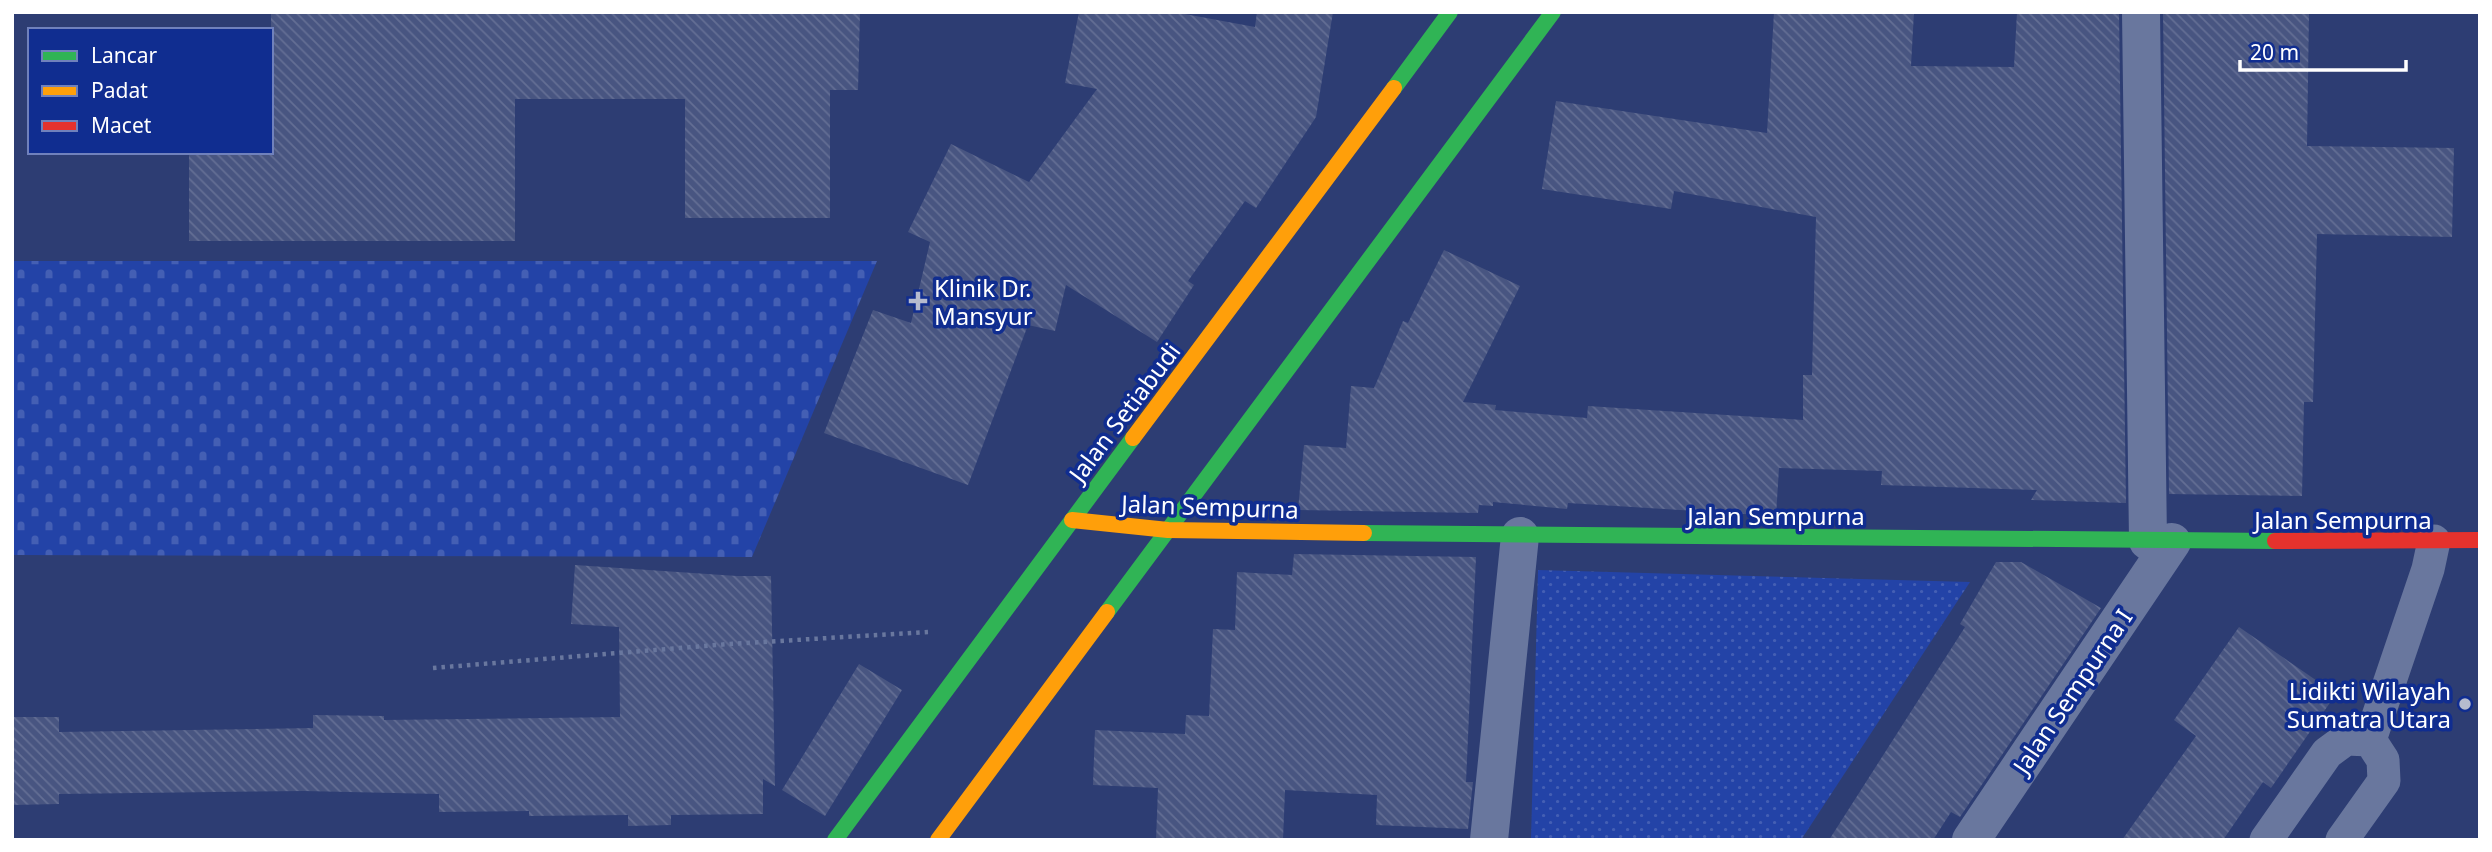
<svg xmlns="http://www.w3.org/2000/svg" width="2492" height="852" font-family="'Noto Sans',sans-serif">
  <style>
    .grass { fill: url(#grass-dots) }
    .cemetery { fill: url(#cemetery-stones) }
    .building { fill: url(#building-back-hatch) }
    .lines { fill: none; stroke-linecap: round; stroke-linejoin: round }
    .path { stroke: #69779e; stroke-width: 4.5; stroke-dasharray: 3.5 5; stroke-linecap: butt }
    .lane { stroke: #69779e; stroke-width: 33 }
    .street { stroke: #69779e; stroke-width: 38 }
    .fast { stroke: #30b455; stroke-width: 16 }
    .slow { stroke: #ff9f0a; stroke-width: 16 }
    .jam { stroke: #e5322d; stroke-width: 16 }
    .poi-dot { fill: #b6bbce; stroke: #102d90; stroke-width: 2.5 }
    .labels { text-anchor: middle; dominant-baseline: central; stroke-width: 7; stroke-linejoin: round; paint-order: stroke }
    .poi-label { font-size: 24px; fill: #fff; stroke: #102d90; text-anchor: start }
    .street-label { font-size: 24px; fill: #fff; stroke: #102d90 }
  </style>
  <defs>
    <pattern id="grass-dots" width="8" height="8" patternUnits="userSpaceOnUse" patternTransform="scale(1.75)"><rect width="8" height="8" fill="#2343a7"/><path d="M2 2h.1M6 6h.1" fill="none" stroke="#445fb4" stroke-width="1.8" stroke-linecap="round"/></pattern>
    <pattern id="cemetery-stones" width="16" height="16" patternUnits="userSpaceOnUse" patternTransform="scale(1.75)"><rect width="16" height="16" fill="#2343a7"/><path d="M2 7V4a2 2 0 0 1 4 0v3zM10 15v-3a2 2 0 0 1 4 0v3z" fill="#445fb4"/></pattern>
    <pattern id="building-back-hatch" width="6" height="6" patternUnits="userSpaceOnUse" patternTransform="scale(1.75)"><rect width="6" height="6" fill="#485581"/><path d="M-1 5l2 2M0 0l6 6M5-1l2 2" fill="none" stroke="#636e94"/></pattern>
  </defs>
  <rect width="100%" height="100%" fill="#2d3d73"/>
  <path class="grass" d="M 1538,570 L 1970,582 L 1801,840 L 1531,840 Z"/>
  <path class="cemetery" d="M 12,261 L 877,261 L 752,557 L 12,555 Z"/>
  <path class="building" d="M 271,12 L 860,12 L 858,90 L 830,90 L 830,218 L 685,218 L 685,99 L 515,99 L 515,241 L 189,241 L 189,152 L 271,152 Z
    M 1079,12 L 1174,12 L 1255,27 L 1257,12 L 1333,12 L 1316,117 L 1256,208 L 1245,201 L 1188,281 L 1194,285 L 1157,342 L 1066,285 L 1055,331 L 1028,325 L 968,485 L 824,433 L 873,310 L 911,323 L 930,242 L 908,232 L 951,144 L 1029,182 L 1097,89 L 1065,83 Z
    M 1774,12 L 1914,12 L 1911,66 L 2014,67 L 2017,12 L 2119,12 L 2126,503 L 2031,500 L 2037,490 L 1881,485 L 1882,471 L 1779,468 L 1776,516 L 1568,503 L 1567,509 L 1493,502 L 1493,506 L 1479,505 L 1478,513 L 1298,510 L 1304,445 L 1346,448 L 1351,386 L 1374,388 L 1403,321 L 1408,323 L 1444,250 L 1520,286 L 1463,402 L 1496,405 L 1495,410 L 1587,418 L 1588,406 L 1803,420 L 1803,375 L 1812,375 L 1816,217 L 1674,191 L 1671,209 L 1542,189 L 1556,101 L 1767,133 Z
    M 2163,12 L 2309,12 L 2307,146 L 2454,148 L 2452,237 L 2317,234 L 2313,402 L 2304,402 L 2302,496 L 2169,494 Z
    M 1294,554 L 1476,557 L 1466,782 L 1473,782 L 1468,829 L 1376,825 L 1377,795 L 1285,790 L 1283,840 L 1156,840 L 1158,788 L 1093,785 L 1095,730 L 1185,734 L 1186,715 L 1209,716 L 1213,629 L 1235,630 L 1237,572 L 1292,575 Z
    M 1996,562 L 2021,562 L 2101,608 L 1960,817 L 1951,812 L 1933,840 L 1829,840 L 1965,627 L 1960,624 Z
    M 575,565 L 737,576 L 771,576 L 775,786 L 763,779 L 763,814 L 671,815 L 671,825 L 628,826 L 628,815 L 529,816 L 529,811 L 439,812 L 439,794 L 304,791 L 59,794 L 59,804 L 12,805 L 12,717 L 59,717 L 59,732 L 313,728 L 313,715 L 384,716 L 384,720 L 620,717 L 619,627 L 571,624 Z
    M 2239,627 L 2336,694 L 2271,788 L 2263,782 L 2223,840 L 2122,840 L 2196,736 L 2174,720 Z
    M 859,664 L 902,690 L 825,816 L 782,790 Z"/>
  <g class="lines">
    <path class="path" d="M 433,668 L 729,644 L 928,632"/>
    <path class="lane" d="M 2370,740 L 2428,569 L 2434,541
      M 2266,840 L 2327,753 L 2346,739 L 2370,740
      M 2342,840 L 2384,781 L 2383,760 L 2370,740"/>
    <path class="street" d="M 2141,12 L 2148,541
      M 1489,840 L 1520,536
      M 1971,840 L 2172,542"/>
    <path class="fast" d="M 1394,88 L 1450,12
      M 1364,533 L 2275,541
      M 1107,612 L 1553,12
      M 835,840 L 1133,438"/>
    <path class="slow" d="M 1133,438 L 1394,88
      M 1072,520 L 1168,530 L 1364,533
      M 938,840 L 1107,612"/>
    <path class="jam" d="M 2275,541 L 2480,540"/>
  </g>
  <g class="poi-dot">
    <path d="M914.5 290.5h7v7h7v7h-7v7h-7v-7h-7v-7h7z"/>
    <circle cx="2465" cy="704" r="7"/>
  </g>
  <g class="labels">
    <g class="poi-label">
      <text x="934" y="287">Klinik Dr.<tspan x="934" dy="28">Mansyur</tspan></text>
      <text x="2451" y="690" text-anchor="end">Lidikti Wilayah<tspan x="2451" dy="28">Sumatra Utara</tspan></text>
    </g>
    <g class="street-label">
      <text transform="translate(1124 412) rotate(-53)">Jalan Setiabudi</text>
      <text transform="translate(1210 506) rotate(2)">Jalan Sempurna</text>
      <text x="1776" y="515">Jalan Sempurna</text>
      <text x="2343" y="519">Jalan Sempurna</text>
      <text transform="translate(2072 691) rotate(-56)">Jalan Sempurna I</text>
    </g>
  </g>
  <rect width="2492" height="852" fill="none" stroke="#ffffff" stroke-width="28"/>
  <rect x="28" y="28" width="245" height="126" fill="#102d90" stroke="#7081bc" stroke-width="2"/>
  <rect x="42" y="51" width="35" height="10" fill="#30b455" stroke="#7081bc" stroke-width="2"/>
  <text x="91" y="63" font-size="21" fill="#ffffff">Lancar</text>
  <rect x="42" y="86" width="35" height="10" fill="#ff9f0a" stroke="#7081bc" stroke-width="2"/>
  <text x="91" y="98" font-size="21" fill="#ffffff">Padat</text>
  <rect x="42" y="121" width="35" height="10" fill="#e5322d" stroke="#7081bc" stroke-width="2"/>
  <text x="91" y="133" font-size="21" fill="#ffffff">Macet</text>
  <path d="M2240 60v10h166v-10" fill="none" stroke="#ffffff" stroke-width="3.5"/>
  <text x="2250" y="60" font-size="21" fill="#ffffff" stroke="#102d90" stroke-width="5" paint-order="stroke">20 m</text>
</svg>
